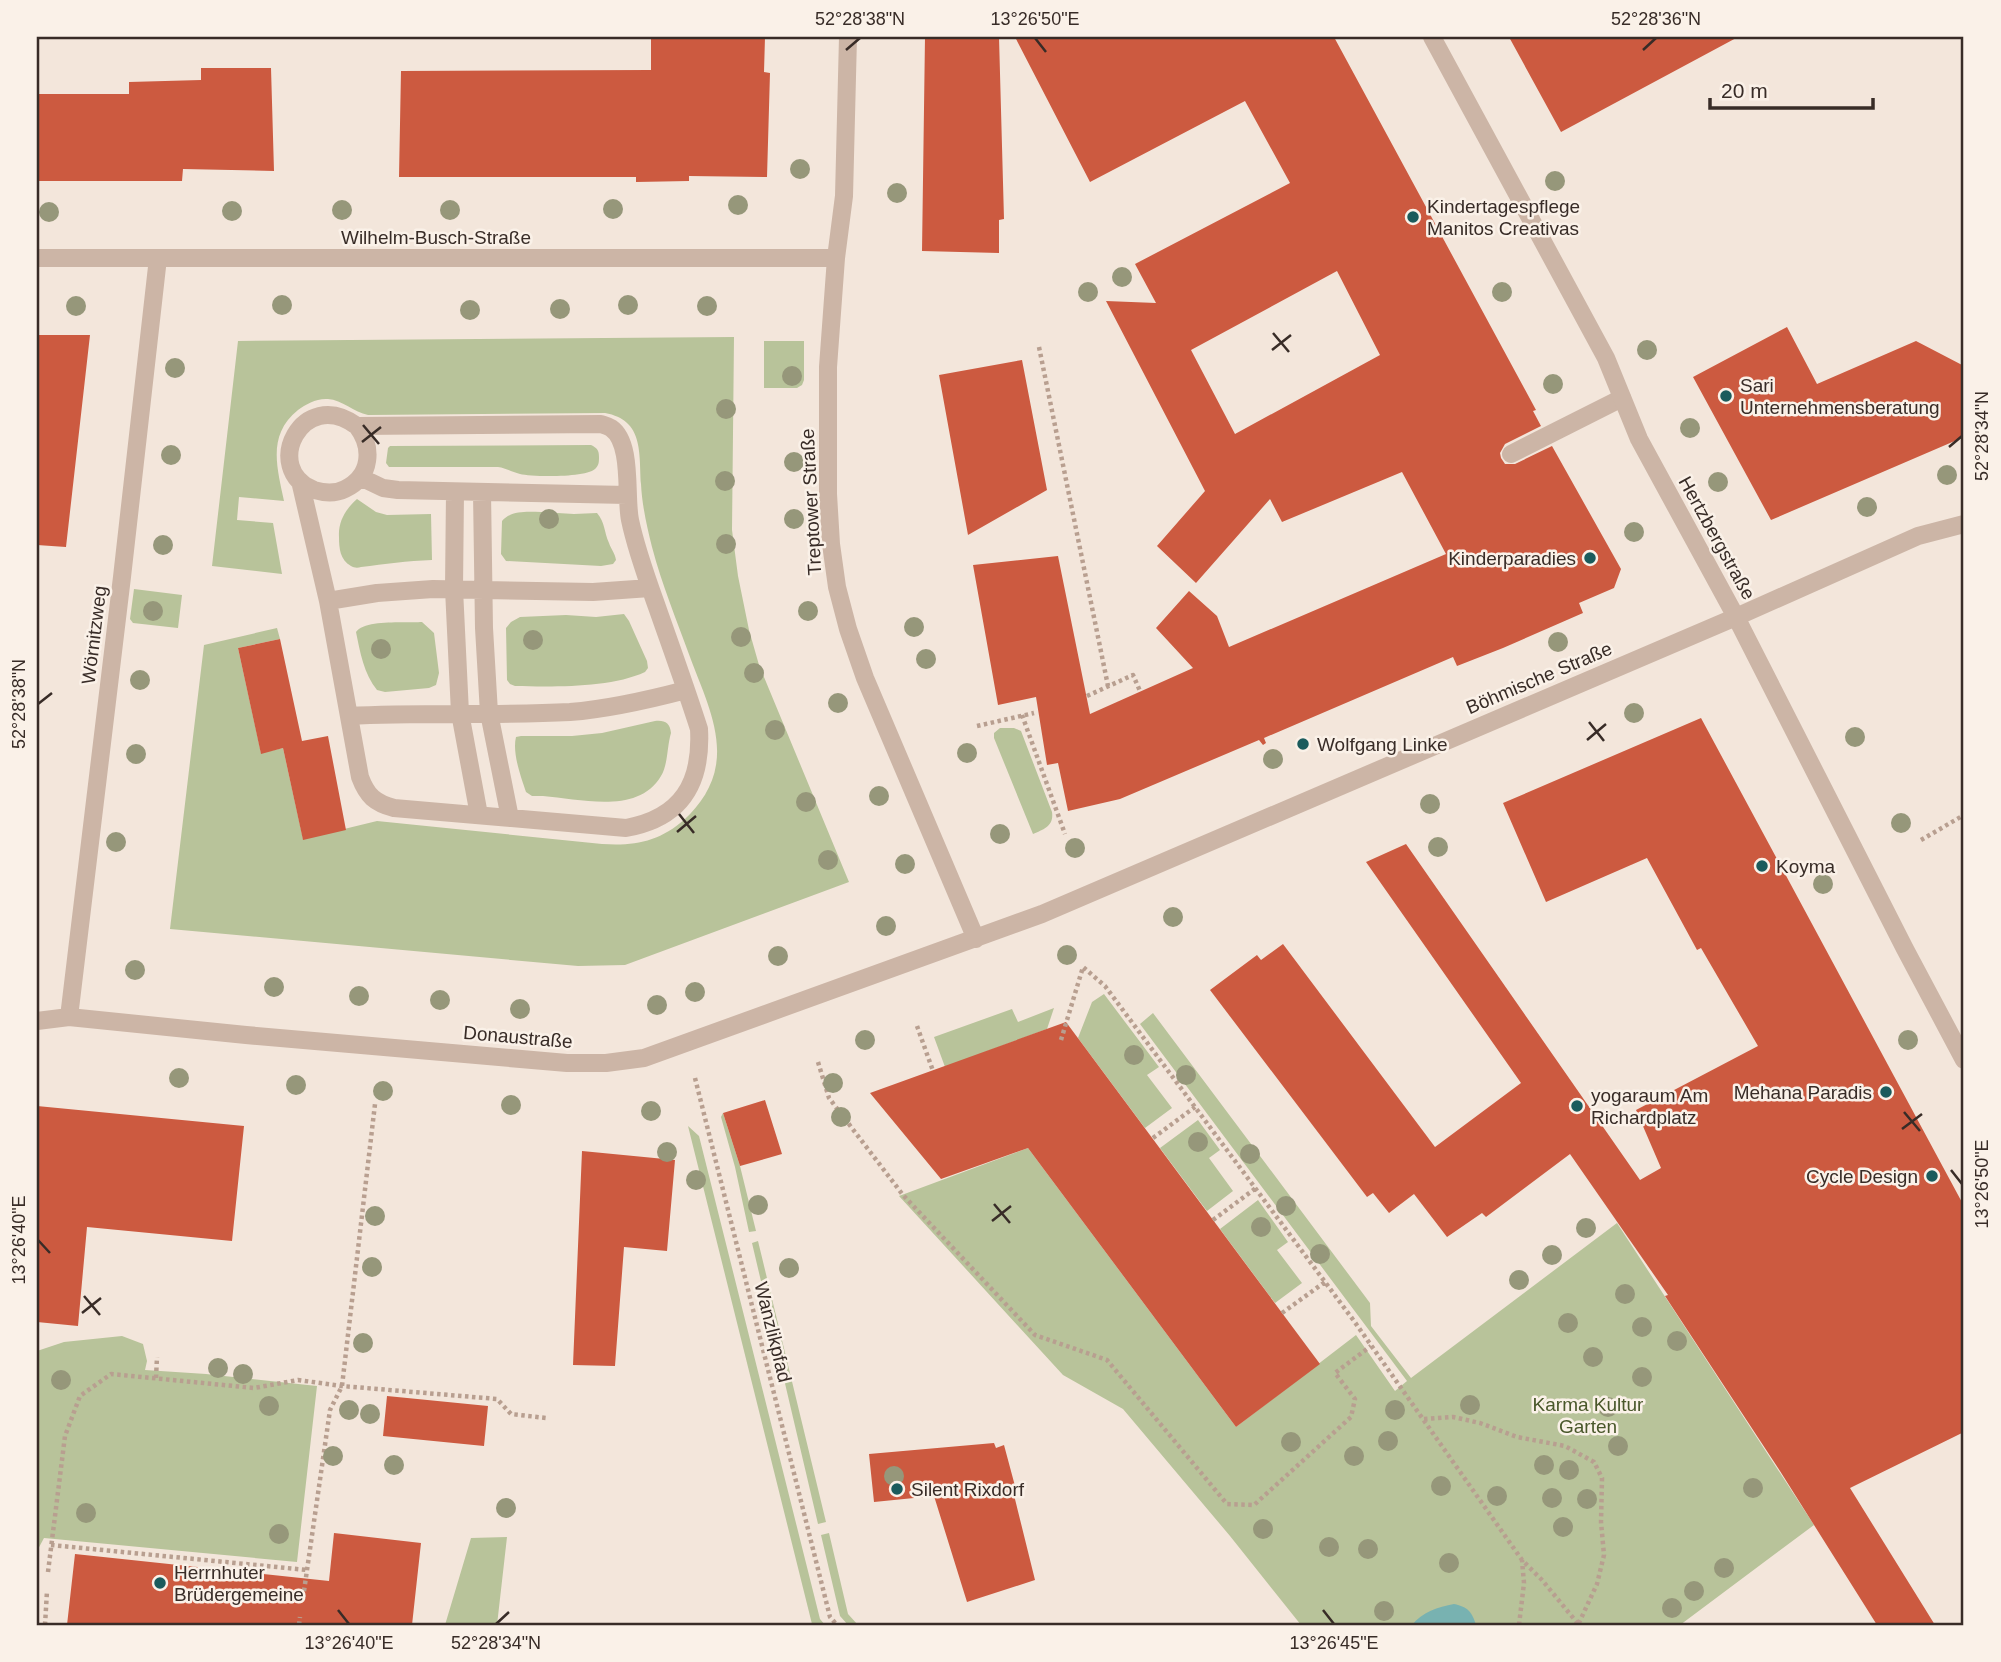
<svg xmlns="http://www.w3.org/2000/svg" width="2001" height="1662" font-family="Helvetica,sans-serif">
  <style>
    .green { fill: #b8c39a }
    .water { fill: #78b2b1 }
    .building { fill: #cc5a40; fill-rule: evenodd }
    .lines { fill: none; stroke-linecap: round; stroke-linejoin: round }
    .path { stroke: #b89f90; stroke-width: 4.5; stroke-dasharray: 3.5 3.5; stroke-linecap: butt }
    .service { stroke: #ccb5a6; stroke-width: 18 }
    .minor { stroke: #ccb5a6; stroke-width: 18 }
    .tree { fill: #96977a }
    .ticks { fill: none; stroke: #382c27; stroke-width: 2.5 }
    .poi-dot { fill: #1b5b5c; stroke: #faf1e8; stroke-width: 2.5 }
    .labels { text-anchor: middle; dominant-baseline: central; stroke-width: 5; stroke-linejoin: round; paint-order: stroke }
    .poi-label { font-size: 19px; fill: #382c27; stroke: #faf1e8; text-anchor: start }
    .street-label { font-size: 19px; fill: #382c27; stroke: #faf1e8 }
    .park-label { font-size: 19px; fill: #49572a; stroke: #faf1e8 }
    .neatline { fill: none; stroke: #382c27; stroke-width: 2.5 }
    .ticks-label { font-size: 18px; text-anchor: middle; fill: #382c27 }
  </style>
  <rect width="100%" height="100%" fill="#f3e6db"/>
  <path class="green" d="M 734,337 L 732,530 L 738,576 L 749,630 L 759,665 L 849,882 L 625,965 L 578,966 L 170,929 L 204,645 L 277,628 L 280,639 L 238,648 L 261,753 L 283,748 L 303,839 L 377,821 L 602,844 C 635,846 659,842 685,819 C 700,805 713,786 716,765 C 722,729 702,690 690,657 C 677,621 662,585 652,547 C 647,527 642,505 641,484 C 639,453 644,420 605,413 L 368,415 C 354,412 342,400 328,399 C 317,398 306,404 298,410 C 267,435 277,467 284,501 L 239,497 L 237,520 L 273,523 L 282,574 L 212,566 L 238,341 Z
    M 764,341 L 804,341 L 804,380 L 802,385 L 797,388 L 764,388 Z
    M 591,445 C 597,448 599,450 599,457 C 599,461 599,465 596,468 C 589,478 532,477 520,474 C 512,472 506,468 498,467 L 389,467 L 386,463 L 388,448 L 390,446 Z
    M 357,499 L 376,512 L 387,515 L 431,514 L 432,560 C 407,561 385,564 361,567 C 358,568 354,568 351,566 C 340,560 339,548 339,537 C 338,521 346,509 357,499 Z
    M 541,512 L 574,514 L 597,513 C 605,522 604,532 609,543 C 611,549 615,553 616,560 L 613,564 L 601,566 L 506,561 L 501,554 L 502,521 C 512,510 527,512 541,512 Z
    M 134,589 L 182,595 L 178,628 L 133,623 L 130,619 Z
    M 624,614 L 629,621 L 647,661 L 648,668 L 645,672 C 611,688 552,687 515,686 L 510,684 L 507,680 L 506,628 L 511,622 L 520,617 L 566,615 L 596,617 Z
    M 422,622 L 434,633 L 439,673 L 436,685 L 429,688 L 385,692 L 377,690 C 364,674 360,652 356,632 C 365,619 406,623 422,622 Z
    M 655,721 C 665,720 670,723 671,733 C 667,746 668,765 661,776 C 638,815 581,799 543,796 L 532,796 L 526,792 C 521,777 512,753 516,737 L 521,736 L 572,736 L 602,733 Z
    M 1000,728 L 1014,728 L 1021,731 L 1052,812 C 1054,826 1044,829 1033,834 L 994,738 L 994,733 Z
    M 1104,994 L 1159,1067 L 1147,1075 L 1172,1108 L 1145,1128 L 1078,1038 L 1092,1002 Z
    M 1054,1008 L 1047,1029 L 945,1067 L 934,1037 L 1012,1009 L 1018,1022 Z
    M 1153,1013 L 1370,1303 L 1371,1326 L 1411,1378 L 1617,1223 L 1814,1525 L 1680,1625 L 1301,1625 L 1230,1536 L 1123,1409 L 1063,1375 L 899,1196 L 1028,1148 L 1236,1427 L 1356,1335 L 1395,1391 L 1407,1381 L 1140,1024 Z
    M 723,1113 L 740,1166 L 756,1231 L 749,1232 L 735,1167 L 721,1117 Z
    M 1198,1120 L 1220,1150 L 1209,1158 L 1233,1191 L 1207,1211 L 1160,1148 Z
    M 688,1126 L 699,1136 L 820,1619 L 825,1625 L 812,1624 Z
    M 1258,1200 L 1288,1242 L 1277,1250 L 1302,1283 L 1275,1303 L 1220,1229 Z
    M 758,1241 L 826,1522 L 818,1524 L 752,1243 Z
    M 122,1336 L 143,1344 L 147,1361 L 145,1370 L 206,1374 L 317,1386 L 297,1562 L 44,1538 L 37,1551 L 37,1351 L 64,1342 Z
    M 829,1533 L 848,1614 L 858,1625 L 848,1625 L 840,1616 L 821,1535 Z
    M 507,1537 L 497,1625 L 445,1625 L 471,1538 Z"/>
  <path class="water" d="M 1454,1604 C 1468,1607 1472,1612 1476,1625 L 1412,1625 C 1422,1612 1438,1607 1454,1604 Z"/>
  <path class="building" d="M 651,37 L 765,37 L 764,72 L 770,73 L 767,177 L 689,176 L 689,181 L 636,182 L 636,177 L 399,177 L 401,71 L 651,70 Z
    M 925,37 L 999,37 L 1004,219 L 999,220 L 999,253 L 922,251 Z
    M 1015,37 L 1334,37 L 1536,410 L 1533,411 L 1541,426 L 1505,444 L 1500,453 L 1501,458 L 1505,464 L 1515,464 L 1552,446 L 1621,569 L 1614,588 L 1579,603 L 1583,613 L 1503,648 L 1457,666 L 1453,657 L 1264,738 L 1266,743 L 1263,745 L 1259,740 L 1120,799 L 1068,811 L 1058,763 L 1047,765 L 1036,697 L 998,705 L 973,565 L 1058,556 L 1090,714 L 1193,668 L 1156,628 L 1189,591 L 1217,616 L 1229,647 L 1446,554 L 1402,472 L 1282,522 L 1270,499 L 1196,583 L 1157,546 L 1205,491 L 1106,301 L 1156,303 L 1135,264 L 1290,183 L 1245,101 L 1090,182 ZM 1337,271 L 1380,355 L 1235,434 L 1191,350 Z
    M 1509,37 L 1738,37 L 1561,132 Z
    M 201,68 L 271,68 L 274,171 L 183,169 L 182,181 L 37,181 L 37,94 L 129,94 L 129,82 L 201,80 Z
    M 1787,327 L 1817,384 L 1916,341 L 1964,366 L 1964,437 L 1771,520 L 1693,377 Z
    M 37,335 L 90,335 L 66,547 L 37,545 Z
    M 1022,360 L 1047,490 L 968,535 L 939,375 Z
    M 280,639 L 302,741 L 328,736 L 346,830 L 303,840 L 283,748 L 261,754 L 238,648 Z
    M 1701,718 L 1964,1206 L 1964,1432 L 1850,1488 L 1935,1625 L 1877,1625 L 1780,1471 L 1665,1296 L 1668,1295 L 1570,1154 L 1486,1217 L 1482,1213 L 1447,1237 L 1414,1194 L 1389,1213 L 1373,1193 L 1367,1197 L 1210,990 L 1257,955 L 1261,960 L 1283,944 L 1435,1147 L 1521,1083 L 1366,862 L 1406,844 L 1640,1180 L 1661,1168 L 1636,1110 L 1758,1046 L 1701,948 L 1697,950 L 1647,858 L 1546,902 L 1503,803 Z
    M 1066,1022 L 1320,1364 L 1236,1427 L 1028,1148 L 941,1179 L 870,1093 Z
    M 765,1100 L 782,1154 L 740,1166 L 723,1113 Z
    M 37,1106 L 244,1126 L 232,1241 L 87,1227 L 78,1326 L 37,1322 Z
    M 582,1151 L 675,1160 L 667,1251 L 624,1247 L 615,1366 L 573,1365 Z
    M 387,1396 L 488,1406 L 484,1446 L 383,1436 Z
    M 994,1443 L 996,1448 L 1004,1445 L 1015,1486 L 1012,1487 L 1035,1580 L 967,1602 L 934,1496 L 874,1502 L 869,1454 Z
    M 334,1533 L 421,1543 L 412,1625 L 67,1625 L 75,1554 L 329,1581 Z"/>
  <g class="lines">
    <path class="path" d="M 1039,347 L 1108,686
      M 1087,696 L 1133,675 L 1140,691
      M 1022,715 L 1065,834
      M 977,726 L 1034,713
      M 1921,840 L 1964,815
      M 917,1026 L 933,1071
      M 1061,1040 L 1083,967 L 1105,986 L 1354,1321 L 1522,1560 L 1542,1580 L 1579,1625
      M 818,1062 L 829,1098 L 903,1195 L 1035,1335 L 1107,1360 L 1227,1504 L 1254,1505 L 1351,1417 L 1355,1399 L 1335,1373 L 1371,1346
      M 695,1078 L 830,1617 L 837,1625
      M 1153,1138 L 1195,1107
      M 1213,1220 L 1256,1188
      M 1282,1313 L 1325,1282
      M 156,1378 L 157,1357
      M 1424,1419 L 1453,1417 L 1480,1423 L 1517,1437 L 1565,1446 L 1594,1462 L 1602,1478 L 1601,1522 L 1604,1555 L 1597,1584 L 1578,1625
      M 51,1545 L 307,1570
      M 48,1572 L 65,1436 L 80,1396 L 111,1374 L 254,1388 L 298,1380 L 342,1386 L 497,1399 L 511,1414 L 546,1418
      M 303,1598 L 330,1410 L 342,1386 L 375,1104
      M 45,1625 L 47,1591
      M 299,1625 L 300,1617
      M 1519,1625 L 1524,1583 L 1522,1560"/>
    <path class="service" d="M 1511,454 L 1622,398
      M 360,477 L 383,488 L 398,490 L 627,495
      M 300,481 L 328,601 L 360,777 C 367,796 375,803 394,808 L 626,828 C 682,818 702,783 699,729 C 686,688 671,647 657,607 C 647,579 636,549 630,520 C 625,496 633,443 611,428 C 608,426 604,425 601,424 L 357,426 C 302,385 261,470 314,490 C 324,493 335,494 345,489 C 372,476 373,447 357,426
      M 455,492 L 454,589 L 460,713 L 479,815
      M 482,492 L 484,628 L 489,713 L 510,818
      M 328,601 L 377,593 L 433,589 L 593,592 L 650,588
      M 349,716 C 422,712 496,716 570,712 C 609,709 648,700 686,690"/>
    <path class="minor" d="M 848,37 L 844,196 L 836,258 L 828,367 L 828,494 L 831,544 L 837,587 L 848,629 L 865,678 L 976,939
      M 1432,37 L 1606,358 L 1639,439 L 1736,617 L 1905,949 L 1964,1060
      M 37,258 L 836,258
      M 69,1017 L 122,577 L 158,258
      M 37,1021 L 69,1017 L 246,1035 L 567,1063 L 606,1063 L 644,1058 L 1042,914 L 1736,617 L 1918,536 L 1964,524"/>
  </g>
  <g class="tree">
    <circle cx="800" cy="169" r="10"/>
    <circle cx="1555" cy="181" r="10"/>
    <circle cx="897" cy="193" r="10"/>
    <circle cx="738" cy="205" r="10"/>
    <circle cx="613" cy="209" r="10"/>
    <circle cx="342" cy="210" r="10"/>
    <circle cx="450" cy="210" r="10"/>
    <circle cx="232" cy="211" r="10"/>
    <circle cx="49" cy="212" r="10"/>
    <circle cx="1122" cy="277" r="10"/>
    <circle cx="1088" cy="292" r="10"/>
    <circle cx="1502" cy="292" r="10"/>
    <circle cx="282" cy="305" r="10"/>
    <circle cx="628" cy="305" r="10"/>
    <circle cx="76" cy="306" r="10"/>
    <circle cx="707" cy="306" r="10"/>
    <circle cx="560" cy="309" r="10"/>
    <circle cx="470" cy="310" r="10"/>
    <circle cx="1647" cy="350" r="10"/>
    <circle cx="175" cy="368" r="10"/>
    <circle cx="792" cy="376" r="10"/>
    <circle cx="1553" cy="384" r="10"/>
    <circle cx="726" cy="409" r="10"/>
    <circle cx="1690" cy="428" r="10"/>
    <circle cx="171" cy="455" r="10"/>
    <circle cx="794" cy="462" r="10"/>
    <circle cx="1947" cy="475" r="10"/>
    <circle cx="725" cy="481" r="10"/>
    <circle cx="1718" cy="482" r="10"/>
    <circle cx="1867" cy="507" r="10"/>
    <circle cx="549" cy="519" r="10"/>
    <circle cx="794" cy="519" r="10"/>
    <circle cx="1634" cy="532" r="10"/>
    <circle cx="726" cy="544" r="10"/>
    <circle cx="163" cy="545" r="10"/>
    <circle cx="153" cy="611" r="10"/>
    <circle cx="808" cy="611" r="10"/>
    <circle cx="914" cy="627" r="10"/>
    <circle cx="741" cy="637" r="10"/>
    <circle cx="533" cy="640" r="10"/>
    <circle cx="1558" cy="642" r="10"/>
    <circle cx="381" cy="649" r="10"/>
    <circle cx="926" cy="659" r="10"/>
    <circle cx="754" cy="673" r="10"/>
    <circle cx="140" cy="680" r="10"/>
    <circle cx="838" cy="703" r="10"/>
    <circle cx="1634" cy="713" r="10"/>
    <circle cx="775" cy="730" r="10"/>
    <circle cx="1855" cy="737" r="10"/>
    <circle cx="967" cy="753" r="10"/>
    <circle cx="136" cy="754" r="10"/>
    <circle cx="1273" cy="759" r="10"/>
    <circle cx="879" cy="796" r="10"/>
    <circle cx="806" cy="802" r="10"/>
    <circle cx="1430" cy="804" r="10"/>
    <circle cx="1901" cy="823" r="10"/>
    <circle cx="1000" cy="834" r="10"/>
    <circle cx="116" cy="842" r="10"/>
    <circle cx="1438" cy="847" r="10"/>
    <circle cx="1075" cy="848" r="10"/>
    <circle cx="828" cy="860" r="10"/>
    <circle cx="905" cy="864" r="10"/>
    <circle cx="1823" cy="884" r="10"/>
    <circle cx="1173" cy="917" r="10"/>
    <circle cx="886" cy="926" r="10"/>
    <circle cx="1067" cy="955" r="10"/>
    <circle cx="778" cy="956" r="10"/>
    <circle cx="135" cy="970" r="10"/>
    <circle cx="274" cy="987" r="10"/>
    <circle cx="695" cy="992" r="10"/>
    <circle cx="359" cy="996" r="10"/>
    <circle cx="440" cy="1000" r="10"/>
    <circle cx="657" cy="1005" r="10"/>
    <circle cx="520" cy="1009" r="10"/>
    <circle cx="865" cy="1040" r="10"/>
    <circle cx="1908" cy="1040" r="10"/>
    <circle cx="1134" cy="1055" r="10"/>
    <circle cx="1186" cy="1075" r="10"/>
    <circle cx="179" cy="1078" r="10"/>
    <circle cx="833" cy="1083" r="10"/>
    <circle cx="296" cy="1085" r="10"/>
    <circle cx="383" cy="1091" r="10"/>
    <circle cx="511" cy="1105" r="10"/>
    <circle cx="651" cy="1111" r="10"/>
    <circle cx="841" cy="1117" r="10"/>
    <circle cx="1198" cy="1142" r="10"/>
    <circle cx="667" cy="1152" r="10"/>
    <circle cx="1250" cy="1154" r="10"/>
    <circle cx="696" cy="1180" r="10"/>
    <circle cx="758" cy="1205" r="10"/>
    <circle cx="1286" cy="1206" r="10"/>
    <circle cx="375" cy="1216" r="10"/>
    <circle cx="1261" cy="1227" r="10"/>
    <circle cx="1586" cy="1228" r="10"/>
    <circle cx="1320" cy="1254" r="10"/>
    <circle cx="1552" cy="1255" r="10"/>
    <circle cx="372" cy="1267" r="10"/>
    <circle cx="789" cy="1268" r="10"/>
    <circle cx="1519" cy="1280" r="10"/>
    <circle cx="1625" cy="1294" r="10"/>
    <circle cx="1568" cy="1323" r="10"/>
    <circle cx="1642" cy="1327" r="10"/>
    <circle cx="1677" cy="1341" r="10"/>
    <circle cx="363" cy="1343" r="10"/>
    <circle cx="1593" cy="1357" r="10"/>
    <circle cx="218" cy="1368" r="10"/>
    <circle cx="243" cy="1374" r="10"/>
    <circle cx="1642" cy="1377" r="10"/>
    <circle cx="61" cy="1380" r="10"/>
    <circle cx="1470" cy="1405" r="10"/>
    <circle cx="269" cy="1406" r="10"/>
    <circle cx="1608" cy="1407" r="10"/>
    <circle cx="349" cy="1410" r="10"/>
    <circle cx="1395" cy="1410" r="10"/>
    <circle cx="370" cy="1414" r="10"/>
    <circle cx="1388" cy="1441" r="10"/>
    <circle cx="1291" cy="1442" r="10"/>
    <circle cx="1618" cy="1446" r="10"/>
    <circle cx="333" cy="1456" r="10"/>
    <circle cx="1354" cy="1456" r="10"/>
    <circle cx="394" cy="1465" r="10"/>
    <circle cx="1544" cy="1465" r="10"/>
    <circle cx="1569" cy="1470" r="10"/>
    <circle cx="894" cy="1476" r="10"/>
    <circle cx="1441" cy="1486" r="10"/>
    <circle cx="1753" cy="1488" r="10"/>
    <circle cx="1497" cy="1496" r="10"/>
    <circle cx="1552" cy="1498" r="10"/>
    <circle cx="1587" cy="1499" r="10"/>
    <circle cx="506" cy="1508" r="10"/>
    <circle cx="86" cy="1513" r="10"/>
    <circle cx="1563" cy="1527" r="10"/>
    <circle cx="1263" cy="1529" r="10"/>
    <circle cx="279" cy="1534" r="10"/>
    <circle cx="1329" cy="1547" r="10"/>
    <circle cx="1368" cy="1549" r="10"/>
    <circle cx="1449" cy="1563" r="10"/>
    <circle cx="1724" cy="1568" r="10"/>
    <circle cx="1694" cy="1591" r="10"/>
    <circle cx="1672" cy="1608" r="10"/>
    <circle cx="1384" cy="1611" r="10"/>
  </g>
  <path class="ticks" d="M 1035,38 L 1046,52M 846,50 L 860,38M 1643,50 L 1656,38M 1273,333 L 1289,352M 1272,350 L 1291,335M 363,425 L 379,444M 362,442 L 381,427M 1949,447 L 1962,436M 38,704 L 52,693M 1589,722 L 1604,741M 1587,740 L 1606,724M 679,814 L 694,833M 677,832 L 696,816M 1904,1112 L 1920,1131M 1902,1129 L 1922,1114M 1951,1170 L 1962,1184M 994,1204 L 1010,1223M 992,1221 L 1011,1206M 38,1240 L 50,1253M 84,1296 L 100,1315M 82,1313 L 101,1298M 338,1610 L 349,1624M 1323,1610 L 1334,1624M 496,1624 L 509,1612"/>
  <g class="poi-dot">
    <circle cx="1413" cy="217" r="7"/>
    <circle cx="1726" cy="396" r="7"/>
    <circle cx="1590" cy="558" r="7"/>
    <circle cx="1303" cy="744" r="7"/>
    <circle cx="1762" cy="866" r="7"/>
    <circle cx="1886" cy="1092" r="7"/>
    <circle cx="1577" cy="1106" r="7"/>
    <circle cx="1932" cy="1176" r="7"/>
    <circle cx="897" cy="1489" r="7"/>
    <circle cx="160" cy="1583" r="7"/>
  </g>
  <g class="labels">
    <g class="poi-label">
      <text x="1427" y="206">Kindertagespflege<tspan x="1427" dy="22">Manitos Creativas</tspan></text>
      <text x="1740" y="385">Sari<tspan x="1740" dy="22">Unternehmensberatung</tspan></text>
      <text x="1576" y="558" text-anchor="end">Kinderparadies</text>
      <text x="1317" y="744">Wolfgang Linke</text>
      <text x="1776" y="866">Koyma</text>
      <text x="1872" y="1092" text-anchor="end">Mehana Paradis</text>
      <text x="1591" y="1095">yogaraum Am<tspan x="1591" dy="22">Richardplatz</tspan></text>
      <text x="1918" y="1176" text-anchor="end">Cycle Design</text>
      <text x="911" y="1489">Silent Rixdorf</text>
      <text x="174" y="1572">Herrnhuter<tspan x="174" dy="22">Brüdergemeine</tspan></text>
    </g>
    <g class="street-label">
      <text x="436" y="237">Wilhelm-Busch-Straße</text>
      <text transform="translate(811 502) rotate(-93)">Treptower Straße</text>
      <text transform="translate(1717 538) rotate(61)">Hertzbergstraße</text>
      <text transform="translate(94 635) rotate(-83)">Wörnitzweg</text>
      <text transform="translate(1539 678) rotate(-23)">Böhmische Straße</text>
      <text transform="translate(518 1037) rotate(5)">Donaustraße</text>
      <text transform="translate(773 1332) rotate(76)">Wanzlikpfad</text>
    </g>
    <g class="park-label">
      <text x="1588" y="1404">Karma Kultur<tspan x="1588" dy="22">Garten</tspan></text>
    </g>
  </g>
  <rect width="2001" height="1662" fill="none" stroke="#faf1e8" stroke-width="77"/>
  <path d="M1710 98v10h163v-10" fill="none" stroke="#382c27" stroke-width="3.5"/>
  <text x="1721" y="98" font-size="21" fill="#382c27" stroke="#faf1e8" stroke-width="5" paint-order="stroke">20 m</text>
  <rect x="38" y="38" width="1924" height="1586" class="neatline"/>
  <g class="ticks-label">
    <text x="860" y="25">52°28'38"N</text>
    <text x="1035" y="25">13°26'50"E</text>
    <text x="1656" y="25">52°28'36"N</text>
    <text transform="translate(1982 436) rotate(-90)" y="6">52°28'34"N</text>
    <text transform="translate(19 704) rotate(-90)" y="6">52°28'38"N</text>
    <text transform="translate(1982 1184) rotate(-90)" y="6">13°26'50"E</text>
    <text transform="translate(19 1240) rotate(-90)" y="6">13°26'40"E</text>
    <text x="349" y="1649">13°26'40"E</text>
    <text x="496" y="1649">52°28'34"N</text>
    <text x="1334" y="1649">13°26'45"E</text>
  </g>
</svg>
